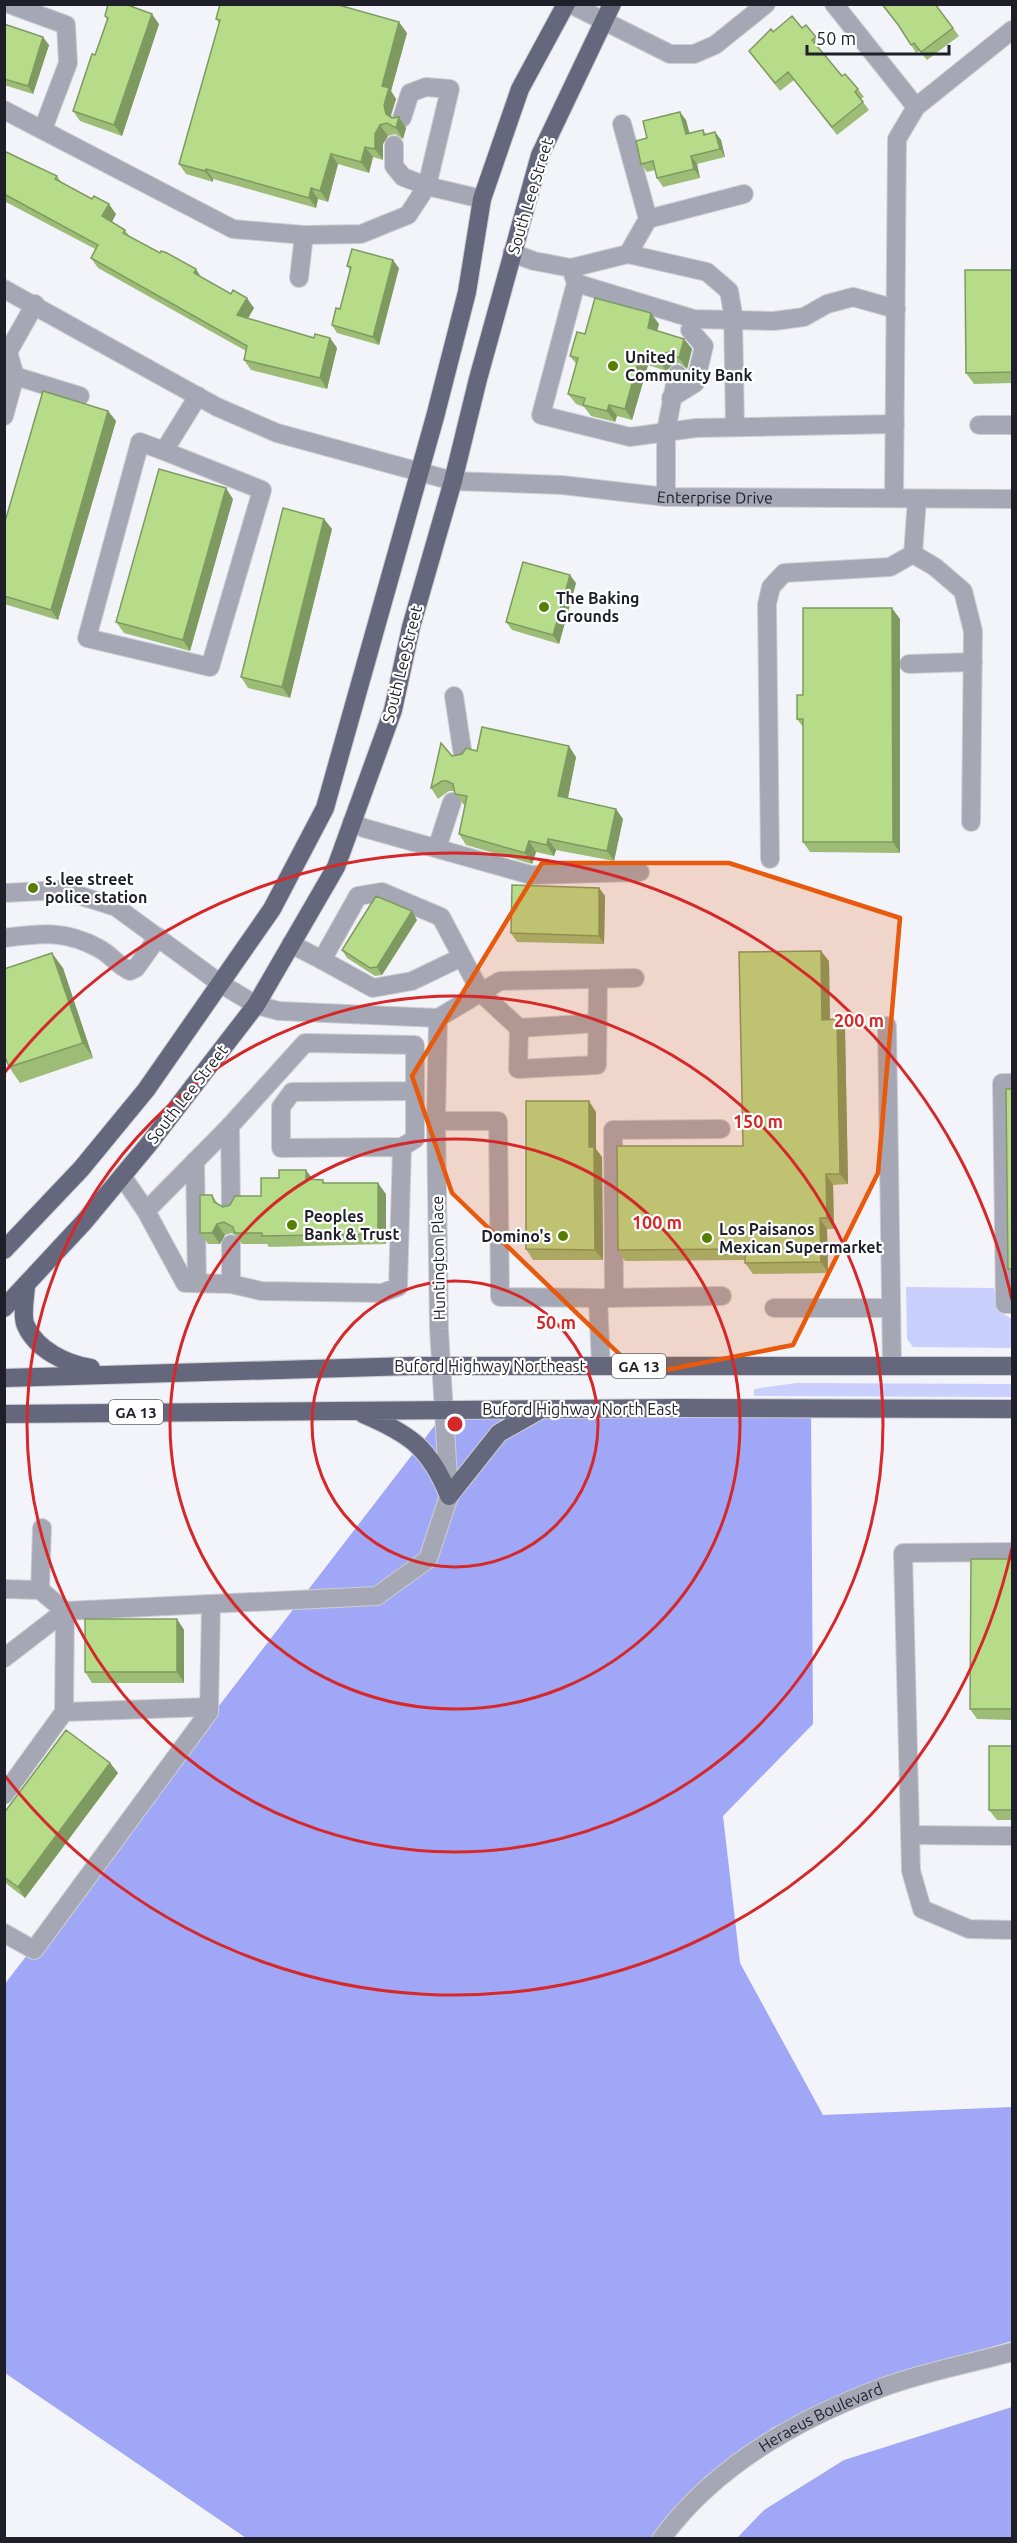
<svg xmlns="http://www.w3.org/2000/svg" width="1017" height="2543" font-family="Ubuntu,sans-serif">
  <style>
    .green { fill: #cad0fd }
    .forest { fill: #a0a7f6 }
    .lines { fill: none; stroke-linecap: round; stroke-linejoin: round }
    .minor-casing { stroke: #cdced4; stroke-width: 20 }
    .major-casing { stroke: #cdced4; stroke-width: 20 }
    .minor { stroke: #a6a7b4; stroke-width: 18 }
    .major { stroke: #65687d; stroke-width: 18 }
    .wall { fill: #9dbd77 }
    .shaded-wall { fill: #7f9a61 }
    .building { fill: #b6dc8a; stroke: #7f9a61; stroke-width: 1.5 }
    .marked { fill: #e8590c; fill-opacity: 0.2; stroke: #e8590c; stroke-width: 4.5; stroke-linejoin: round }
    .ring { fill: none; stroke: #d62828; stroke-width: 3 }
    .poi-dot { fill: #557f00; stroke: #fff; stroke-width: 2 }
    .labels { text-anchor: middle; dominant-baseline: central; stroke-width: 4.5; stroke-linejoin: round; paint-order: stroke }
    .shield { fill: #fff; stroke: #626269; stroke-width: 1.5 }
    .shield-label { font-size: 15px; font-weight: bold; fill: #1e1f29 }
    .street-label { font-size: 16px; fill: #1e1f29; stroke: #fff }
    .poi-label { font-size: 16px; font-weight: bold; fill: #1e1f29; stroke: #fff; text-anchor: start }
    .centre { fill: #d62828; stroke: #fff; stroke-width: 3 }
    .ring-label { font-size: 18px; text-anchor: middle; font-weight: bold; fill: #d62828; stroke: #fff; stroke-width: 4.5; stroke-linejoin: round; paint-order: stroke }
  </style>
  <rect width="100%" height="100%" fill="#f3f4fa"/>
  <path class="green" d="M 906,1287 L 994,1288 L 997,1310 L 1012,1319 L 1012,1348 L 913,1347 L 907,1339 Z
    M 796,1383 L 1012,1384 L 1012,1397 L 754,1396 L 754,1389 Z"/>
  <path class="forest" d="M 452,1403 L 811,1407 L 813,1724 L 723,1816 L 740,1963 L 823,2115 L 1012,2107 L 1012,2341 L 903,2373 L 772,2428 L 699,2504 L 673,2538 L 246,2538 L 5,2373 L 4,1985 Z
    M 1012,2407 L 1012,2538 L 737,2538 L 764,2510 L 844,2460 Z"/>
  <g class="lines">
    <defs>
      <g id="minor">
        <path d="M 9,4 L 66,25 L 68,63 L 43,129"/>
        <path d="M 570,4 L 670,54 L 694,54 L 715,45 L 766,4"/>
        <path d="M 834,4 L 916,107 L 1012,30"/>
        <path d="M 4,110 L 233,229 L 304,235 L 361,234 L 408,215 L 427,186 L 482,199"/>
        <path d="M 622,124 L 648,219 L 628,254"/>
        <path d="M 394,145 L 394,166 L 403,177 L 427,186 L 450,89 L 426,87 L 410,93 L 402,118"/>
        <path d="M 648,219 L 744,194"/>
        <path d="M 512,253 L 534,261 L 571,268 L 576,283 L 541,415 L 630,437 L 696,428 L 895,424"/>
        <path d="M 571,268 L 628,254 L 707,272 L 729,291 L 733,314 L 735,427"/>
        <path d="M 299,278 L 304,235"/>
        <path d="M 576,283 L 694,319 L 774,321 L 804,317 L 827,304 L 853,297 L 896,309"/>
        <path id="s1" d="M 4,289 L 217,407 L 277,433 L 453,481 L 562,485 L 666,497 L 1012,499"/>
        <path d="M 4,351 L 8,352 L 35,304"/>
        <path d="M 15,376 L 80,396"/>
        <path d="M 671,398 L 695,383 L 704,346 L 690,330"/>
        <path d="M 4,416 L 15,376 L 8,352"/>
        <path d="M 979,425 L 1012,425"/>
        <path d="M 164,451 L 140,442 L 87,638 L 210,667 L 262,490 L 164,451 L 198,396"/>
        <path d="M 666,497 L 666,431 L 677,374"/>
        <path d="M 894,498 L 897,139 L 916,107"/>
        <path d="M 913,554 L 935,567 L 963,591 L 973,631 L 971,822"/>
        <path d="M 909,664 L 973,662"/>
        <path d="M 454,696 L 463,756"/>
        <path d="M 352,822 L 364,828 L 531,875 L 640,872"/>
        <path d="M 437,848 L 452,802"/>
        <path d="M 770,859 L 767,604 L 771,587 L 784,573 L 890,567 L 913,554 L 917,499"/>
        <path d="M 4,893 L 62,890 L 116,907 L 221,984 L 256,1005 L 279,1011 L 438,1018 L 500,981 L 635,978"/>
        <path d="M 4,938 C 42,933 66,930 100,949 C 111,955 118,966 130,971 L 136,968 L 158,937"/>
        <path d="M 291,944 L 322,960"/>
        <path d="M 462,957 L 412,981 L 373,988 L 322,960 L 358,896 L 382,892 L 441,917 L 481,993 L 519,1028"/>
        <path d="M 598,1023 L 519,1028 L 518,1069 L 597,1065 L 598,979"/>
        <path d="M 887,1026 L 892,1366"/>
        <path d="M 1012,1083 L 1002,1083 L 1005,1304 L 1012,1304"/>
        <path d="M 436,1121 L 498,1121 L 500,1297 L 598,1298 L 601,1366"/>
        <path d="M 230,1126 L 231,1206"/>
        <path d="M 402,1147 L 415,1139 L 415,1091"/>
        <path d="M 195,1161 L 197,1283"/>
        <path d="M 122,1176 L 146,1211 L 185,1283 L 231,1284 L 261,1291 L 382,1293 L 398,1287 L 402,1147 L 281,1148 L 281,1107 L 292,1092 L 415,1091 L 415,1045 L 305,1043 L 230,1126 L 146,1211"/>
        <path d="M 231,1244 L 231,1284"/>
        <path d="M 603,1298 L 722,1296"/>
        <path d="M 614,1298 L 613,1130 L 721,1129"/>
        <path d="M 774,1308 L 891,1308"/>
        <path d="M 1012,1552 L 903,1553 L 911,1871 L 922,1909 L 969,1929 L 1012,1930"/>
        <path d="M 4,1589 L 40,1590 L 65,1611 L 64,1712 L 4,1795"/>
        <path d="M 40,1590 L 42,1528"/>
        <path d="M 4,1658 L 65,1611 L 377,1596 L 428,1559 L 449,1496 L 439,1329 L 436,1121 L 438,1018"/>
        <path d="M 64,1712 L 209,1707"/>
        <path d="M 910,1835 L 1012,1836"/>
        <path d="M 4,1933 L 34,1950 L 209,1712 L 211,1604"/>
        <path id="s2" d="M 662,2538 C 715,2466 798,2419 881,2388 C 923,2372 969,2364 1012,2352"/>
      </g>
      <path id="major" d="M 4,1250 L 81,1169 L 146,1090 L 272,909 L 325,808 L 435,417 L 467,292 L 482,199 L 520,89 L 566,4
        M 26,1284 C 26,1295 21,1316 26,1326 C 37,1350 66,1364 91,1368
        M 4,1308 L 84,1222 L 148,1145 L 256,1005 L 336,867 L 393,710 L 411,627 L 453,481 L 478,379 L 540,155 L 612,4
        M 4,1378 L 411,1366 L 1012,1366
        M 4,1414 L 676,1408 L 1012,1409
        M 363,1414 C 410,1434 430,1448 449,1496
        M 449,1496 L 499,1433 L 540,1410"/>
    </defs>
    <use href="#minor" class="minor-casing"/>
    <use href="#major" class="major-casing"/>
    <use href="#minor" class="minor"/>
    <use href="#major" class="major"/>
  </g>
  <path class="wall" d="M 881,4 L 935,4 L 959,36 L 927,60 L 919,51 L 916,53 L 902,30 Z
    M 105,16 L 159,24 L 122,136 L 80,121 L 73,111 L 95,55 L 107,20 Z
    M 216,19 L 407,33 L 391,91 L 396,99 L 391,115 L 392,118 L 399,117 L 406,128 L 403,139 L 395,134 L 388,136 L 383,144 L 383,160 L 373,157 L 369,173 L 338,164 L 328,202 L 318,199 L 316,208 L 213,179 L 213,182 L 186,174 L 179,164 L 219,23 Z
    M 4,24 L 49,45 L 33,94 L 4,85 Z
    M 802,28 L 816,37 L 822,46 L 819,48 L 842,76 L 858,89 L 864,97 L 861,99 L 869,110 L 837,135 L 794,80 L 780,91 L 749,51 Z
    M 686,120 L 689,134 L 703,130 L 706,134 L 715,132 L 721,140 L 725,157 L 697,164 L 700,178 L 663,187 L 657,178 L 655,170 L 647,172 L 641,164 L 647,138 Z
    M 4,151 L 57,176 L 62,183 L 116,214 L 112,222 L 125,230 L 130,237 L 254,308 L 248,318 L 314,338 L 330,338 L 337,348 L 327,389 L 251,370 L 244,360 L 246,351 L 98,268 L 91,258 L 95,249 L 4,201 Z
    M 347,266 L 399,268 L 379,345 L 337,333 L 332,325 L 340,309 L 350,270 Z
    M 1012,270 L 1012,383 L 974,384 L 966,373 Z
    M 659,324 L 657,331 L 684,339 L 692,349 L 687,369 L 679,363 L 673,364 L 666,371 L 648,365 L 632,420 L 617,416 L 615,422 L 591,416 L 584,407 L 576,404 L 568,394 L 577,365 L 570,356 L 585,334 Z
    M 108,411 L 116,421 L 58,620 L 4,604 L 4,525 Z
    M 233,499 L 190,651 L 124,633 L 116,622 Z
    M 324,519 L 332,529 L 290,698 L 248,688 L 241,677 Z
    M 576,583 L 559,644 L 512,630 L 506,622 Z
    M 900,619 L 900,853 L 810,852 L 803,842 L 803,727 L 797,719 Z
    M 477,751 L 576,757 L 568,798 L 623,819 L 614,861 L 556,850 L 554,856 L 536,852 L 532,864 L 466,845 L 459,834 L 465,805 L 463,804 L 455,794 L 455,791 L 449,791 L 438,799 L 431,788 L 452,756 Z
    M 599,888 L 605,896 L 604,944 L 517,942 L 511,933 Z
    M 417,920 L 382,975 L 375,976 L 347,958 L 342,950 Z
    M 829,961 L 830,1019 L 837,1019 L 845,1030 L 848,1184 L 833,1185 L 834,1229 L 827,1229 L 828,1273 L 753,1274 L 745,1263 L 745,1260 L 625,1261 L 618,1250 L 743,1146 Z
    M 63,968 L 93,1058 L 20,1083 L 9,1067 Z
    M 596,1112 L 596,1149 L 602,1157 L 603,1260 L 533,1260 L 526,1249 Z
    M 313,1180 L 325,1183 L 386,1194 L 386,1244 L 269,1247 L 267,1244 L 242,1244 L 236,1236 L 232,1233 L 225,1235 L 220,1244 L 208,1244 L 200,1233 L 212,1195 L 218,1204 L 223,1207 Z
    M 1012,1559 L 1012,1720 L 977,1719 L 970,1709 Z
    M 177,1619 L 184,1630 L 184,1683 L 92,1683 L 85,1672 Z
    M 1012,1746 L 1012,1820 L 997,1820 L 989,1810 Z
    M 110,1763 L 118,1773 L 25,1898 L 4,1882 L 4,1813 Z"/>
  <path class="shaded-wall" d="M 152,14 L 159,24 L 122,136 L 114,125 Z
    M 399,22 L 407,33 L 391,91 L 396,99 L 391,115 L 393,125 L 386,114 L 384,105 L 382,86 Z
    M 43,37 L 49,45 L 33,94 L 28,86 Z
    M 680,112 L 686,120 L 692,142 L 686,134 Z
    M 399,117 L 406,128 L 403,139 L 396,128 Z
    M 380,125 L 388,136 L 383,144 L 383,160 L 375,149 L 375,134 Z
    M 715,132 L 721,140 L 725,157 L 720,149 Z
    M 365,147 L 373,157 L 369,173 L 361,162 Z
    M 331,154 L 338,164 L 328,202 L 320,191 Z
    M 691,156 L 697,164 L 700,178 L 694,169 Z
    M 206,169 L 213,179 L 213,182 L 205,171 Z
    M 311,188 L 318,199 L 316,208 L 309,198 Z
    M 109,204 L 116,214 L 109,227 L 102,216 Z
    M 393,260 L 399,268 L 379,345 L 373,337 Z
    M 196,269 L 203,280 L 194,273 Z
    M 247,298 L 254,308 L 244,325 L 237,315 Z
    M 651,313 L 659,324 L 655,339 L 648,328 Z
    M 330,338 L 337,348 L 327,389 L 320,378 Z
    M 684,339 L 692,349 L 687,369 L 679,358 Z
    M 665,353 L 673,364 L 666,371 L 659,360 Z
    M 640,355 L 648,365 L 632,420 L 625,409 Z
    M 609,405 L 617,416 L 615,422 L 607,411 Z
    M 108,411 L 116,421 L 58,620 L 51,610 Z
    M 226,488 L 233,499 L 190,651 L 183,640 Z
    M 324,519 L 332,529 L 290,698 L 282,687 Z
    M 570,575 L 576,583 L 559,644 L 553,635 Z
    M 892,608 L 900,619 L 900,853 L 893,842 Z
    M 569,746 L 576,757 L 566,807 L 558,796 Z
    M 616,809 L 623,819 L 614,861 L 607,851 Z
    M 548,839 L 556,850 L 554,856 L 547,845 Z
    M 529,841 L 536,852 L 532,864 L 525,853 Z
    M 599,888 L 605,896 L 604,944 L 599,936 Z
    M 412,911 L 417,920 L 382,975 L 377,967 Z
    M 821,951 L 829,961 L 830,1030 L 822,1020 Z
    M 52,953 L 63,968 L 93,1058 L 83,1043 Z
    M 837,1019 L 845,1030 L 848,1184 L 840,1174 Z
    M 589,1101 L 596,1112 L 596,1149 L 602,1157 L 603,1260 L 595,1250 L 589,1147 Z
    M 306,1170 L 314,1181 L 306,1179 Z
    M 826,1174 L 833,1185 L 834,1229 L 827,1218 Z
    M 378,1183 L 386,1194 L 386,1244 L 378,1234 Z
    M 820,1218 L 827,1229 L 828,1273 L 821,1262 Z
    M 217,1224 L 225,1235 L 220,1244 L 212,1233 Z
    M 177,1619 L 184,1630 L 184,1683 L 177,1672 Z
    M 110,1763 L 118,1773 L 25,1898 L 18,1887 Z"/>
  <path class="building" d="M 108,4 L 125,4 L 152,14 L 114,125 L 73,111 L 92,54 L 95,55 L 108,18 L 105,16 Z
    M 220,4 L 335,4 L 399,22 L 382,86 L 389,88 L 384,105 L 386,114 L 392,118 L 399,117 L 396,128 L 387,123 L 380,125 L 375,134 L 375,149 L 365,147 L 361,162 L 331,154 L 320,191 L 311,188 L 309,198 L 206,169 L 205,171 L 179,164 L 220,20 L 216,19 Z
    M 882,4 L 935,4 L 953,28 L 921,52 L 914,43 L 911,45 L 899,26 Z
    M 792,16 L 802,28 L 806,25 L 816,37 L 812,40 L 842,76 L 845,74 L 858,89 L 855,92 L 863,102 L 832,127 L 788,72 L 775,83 L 749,51 L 771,29 L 773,32 Z
    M 4,24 L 43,37 L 28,86 L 4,79 Z
    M 680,112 L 686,134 L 703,130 L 704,135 L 715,132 L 720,149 L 691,156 L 694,169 L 657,178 L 653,161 L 641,164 L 636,141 L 647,138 L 643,121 Z
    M 4,151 L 57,176 L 55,179 L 92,199 L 94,196 L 109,204 L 102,216 L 125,230 L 123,233 L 160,253 L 161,251 L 167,253 L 196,269 L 194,273 L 231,294 L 233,290 L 247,298 L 237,315 L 314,338 L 315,334 L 330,338 L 320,378 L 244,360 L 247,346 L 91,258 L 98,245 L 4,194 Z
    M 352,249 L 393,260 L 373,337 L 332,325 L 336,308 L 340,309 L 351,267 L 347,266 Z
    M 965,270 L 1012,270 L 1012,372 L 966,373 Z
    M 595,298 L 651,313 L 648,328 L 684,339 L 679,358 L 671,352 L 665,353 L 659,360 L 640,355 L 625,409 L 609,405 L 607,411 L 583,405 L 585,398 L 568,394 L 578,358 L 570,356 L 577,332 L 585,334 Z
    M 43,391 L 108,411 L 51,610 L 4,596 L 4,525 Z
    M 159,469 L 226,488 L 183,640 L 116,622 Z
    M 283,508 L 324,519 L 282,687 L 241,677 Z
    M 523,562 L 570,575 L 553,635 L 506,622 Z
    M 803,608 L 892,608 L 893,842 L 803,842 L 803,719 L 797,719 L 797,695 L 803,695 Z
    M 482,727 L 569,746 L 558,796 L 616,809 L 607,851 L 548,839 L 547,845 L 529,841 L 525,853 L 459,834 L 467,796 L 455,794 L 453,784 L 447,781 L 442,781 L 431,788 L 441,743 L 452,756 L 462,754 L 466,748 L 477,751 Z
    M 512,885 L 599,888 L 599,936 L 511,933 Z
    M 376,896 L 412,911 L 377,967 L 370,968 L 342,950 Z
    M 821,951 L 822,1020 L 837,1019 L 840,1174 L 826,1174 L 827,1218 L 820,1218 L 821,1262 L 745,1263 L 745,1249 L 618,1250 L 617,1146 L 743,1146 L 739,952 Z
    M 52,953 L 83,1043 L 9,1067 L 4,1054 L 4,969 Z
    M 1006,1089 L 1012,1089 L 1012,1269 L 1008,1269 Z
    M 526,1101 L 589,1101 L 589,1147 L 594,1147 L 595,1250 L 526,1249 Z
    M 279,1170 L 306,1170 L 306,1179 L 323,1180 L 323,1183 L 378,1183 L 378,1234 L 262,1236 L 262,1233 L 235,1233 L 233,1227 L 224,1222 L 217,1224 L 212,1233 L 200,1233 L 200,1195 L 212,1195 L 214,1202 L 223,1207 L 230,1205 L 235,1196 L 261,1196 L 261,1178 L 279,1178 Z
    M 971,1559 L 1012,1559 L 1012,1709 L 970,1709 Z
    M 85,1619 L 177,1619 L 177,1672 L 85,1672 Z
    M 66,1730 L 110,1763 L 18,1887 L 4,1877 L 4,1813 Z
    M 989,1746 L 1012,1746 L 1012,1810 L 989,1810 Z"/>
  <path class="marked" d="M 542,863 L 729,863 L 900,918 L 878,1173 L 793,1345 L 641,1375 L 452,1193 L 412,1076 Z"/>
  <g class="ring">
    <circle cx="455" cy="1424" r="143"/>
    <circle cx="455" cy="1424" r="285"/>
    <circle cx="455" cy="1424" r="428"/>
    <path d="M1012 1548A571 571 0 0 1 5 1776M5 1072A571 571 0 0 1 1012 1300"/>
  </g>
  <g class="poi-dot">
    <circle cx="613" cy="366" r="6"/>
    <circle cx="544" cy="607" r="6"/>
    <circle cx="33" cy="888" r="6"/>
    <circle cx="292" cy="1225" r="6"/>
    <circle cx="563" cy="1236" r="6"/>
    <circle cx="707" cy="1238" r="6"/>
  </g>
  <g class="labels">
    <g class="shield">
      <rect x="612" y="1354" width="54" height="24" rx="4.5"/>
      <rect x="109" y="1400" width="54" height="24" rx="4.5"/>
    </g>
    <g class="shield-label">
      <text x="639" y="1366">GA 13</text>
      <text x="136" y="1412">GA 13</text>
    </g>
    <g class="street-label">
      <text transform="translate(530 196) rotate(-73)">South Lee Street</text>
      <text stroke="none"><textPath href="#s1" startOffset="754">Enterprise Drive</textPath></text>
      <text transform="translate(402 664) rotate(-76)">South Lee Street</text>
      <text transform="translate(187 1094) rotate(-52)">South Lee Street</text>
      <text transform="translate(438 1258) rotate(-91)">Huntington Place</text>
      <text x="490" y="1366">Buford Highway Northeast</text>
      <text x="580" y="1409">Buford Highway North East</text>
      <text stroke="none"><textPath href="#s2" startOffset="202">Heraeus Boulevard</textPath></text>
    </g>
    <g class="poi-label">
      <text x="625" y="357">United<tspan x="625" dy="18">Community Bank</tspan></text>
      <text x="556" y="598">The Baking<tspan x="556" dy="18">Grounds</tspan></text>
      <text x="45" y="879">s. lee street<tspan x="45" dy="18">police station</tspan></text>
      <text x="304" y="1216">Peoples<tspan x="304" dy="18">Bank &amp; Trust</tspan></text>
      <text x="719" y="1229">Los Paisanos<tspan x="719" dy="18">Mexican Supermarket</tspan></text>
      <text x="551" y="1236" text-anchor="end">Domino's</text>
    </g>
  </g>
  <circle cx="455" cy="1424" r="9" class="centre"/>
  <g class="ring-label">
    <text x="859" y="1027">200 m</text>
    <text x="758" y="1128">150 m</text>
    <text x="657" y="1229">100 m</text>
    <text x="556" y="1329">50 m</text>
  </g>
  <rect width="1017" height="2543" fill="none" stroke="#1e1f29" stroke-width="12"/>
  <path d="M807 45v9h142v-9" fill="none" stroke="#1e1f29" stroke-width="3"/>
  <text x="816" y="45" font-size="18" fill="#1e1f29" stroke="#ffffff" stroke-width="4.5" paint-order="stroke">50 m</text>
</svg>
